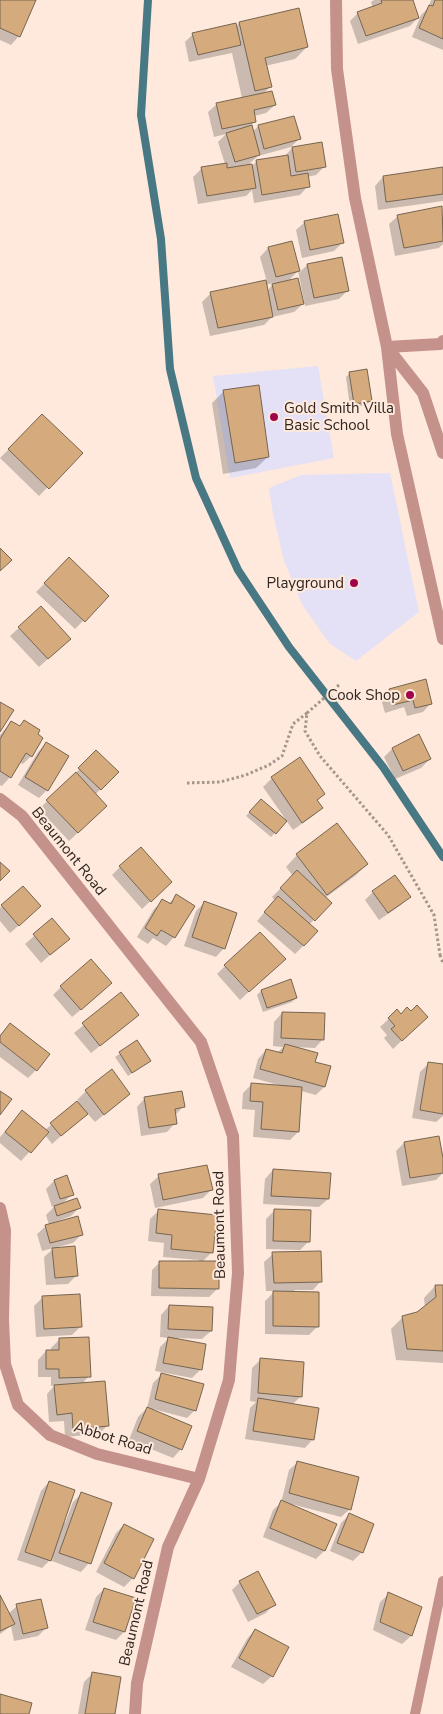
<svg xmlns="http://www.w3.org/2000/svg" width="443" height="1714" font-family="'Nunito Sans',sans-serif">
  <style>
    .education { fill: #e4e1f7 }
    .shadow { fill: #0003; fill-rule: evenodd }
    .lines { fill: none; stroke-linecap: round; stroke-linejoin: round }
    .stream { stroke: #477883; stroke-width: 8 }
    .building { fill: #d5ab7d; stroke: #766552 }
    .path { stroke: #a5958b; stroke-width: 3; stroke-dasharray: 2.5 2.5; stroke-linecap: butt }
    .service { stroke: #c4918b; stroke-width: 10 }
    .minor { stroke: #c4918b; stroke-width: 12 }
    .poi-dot { fill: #9f0449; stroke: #fee9dc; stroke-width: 2 }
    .labels { text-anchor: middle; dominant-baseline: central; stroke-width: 4; stroke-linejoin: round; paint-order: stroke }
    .poi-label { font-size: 15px; fill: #2f251f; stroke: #fee9dc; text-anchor: end }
    .street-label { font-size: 15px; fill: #2f251f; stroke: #fee9dc }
  </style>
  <rect width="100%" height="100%" fill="#fee9dc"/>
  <path class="education" d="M 318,366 L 334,458 L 230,478 L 213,376 Z
    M 390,473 L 419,612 L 356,661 L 330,644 L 303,606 L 284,561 L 273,514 L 269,488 L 301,475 Z"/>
  <path class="shadow" d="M 0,0 L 34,0 L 19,36 L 11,45 L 0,40 Z
    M 374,0 L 412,0 L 418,18 L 410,26 L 358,44 L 350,21 L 358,13 L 373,8 L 371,2 Z
    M 431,0 L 443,0 L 443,50 L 412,37 L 421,15 L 428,8 Z
    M 298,10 L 307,47 L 295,59 L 265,66 L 270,87 L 263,94 L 275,105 L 266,113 L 254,116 L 255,121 L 251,126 L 253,132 L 258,126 L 299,139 L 291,147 L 258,156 L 250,163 L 251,167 L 257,161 L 284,157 L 292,148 L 324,167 L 316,175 L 307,177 L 308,186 L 300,195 L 254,203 L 252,190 L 246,196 L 198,204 L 193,177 L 202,168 L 225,164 L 218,142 L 226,134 L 214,137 L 208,112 L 217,104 L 242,98 L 232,53 L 189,62 L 185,42 L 193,34 L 236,27 L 239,23 Z
    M 443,169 L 443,201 L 378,210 L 375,186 L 383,177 Z
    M 441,208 L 443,218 L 443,244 L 439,248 L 395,256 L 389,224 L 398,216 Z
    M 305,222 L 342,243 L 334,251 L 302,258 L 296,230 Z
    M 291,242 L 299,273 L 307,265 L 348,290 L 339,299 L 305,306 L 298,271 L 288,281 L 303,304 L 294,312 L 272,317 L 264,325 L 210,336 L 202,302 L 211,293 L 267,282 L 260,257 L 268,248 ZM 274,283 L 267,291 L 265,285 Z
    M 350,373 L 371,401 L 366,405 L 350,407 L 346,377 Z
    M 224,391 L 268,457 L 256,468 L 223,474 L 212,403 Z
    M 42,416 L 81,453 L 39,496 L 0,458 Z
    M 69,559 L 108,596 L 75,629 L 36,592 Z
    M 41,608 L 61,647 L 39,667 L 10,636 Z
    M 389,690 L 431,703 L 423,712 L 407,716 L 404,707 L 385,713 L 381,699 Z
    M 11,722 L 31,756 L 23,764 L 19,762 L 10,777 L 2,786 L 0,785 L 0,735 Z
    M 46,744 L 47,790 L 39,798 L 18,785 L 38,752 Z
    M 392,749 L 430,759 L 421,768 L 395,779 L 384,757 Z
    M 96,751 L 117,772 L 95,795 L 106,806 L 69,841 L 39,809 L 71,778 Z
    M 300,759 L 324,794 L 317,801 L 322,808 L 313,816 L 293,830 L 286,820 L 271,837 L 246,816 L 257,804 L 286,820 L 263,787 L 272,778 Z
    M 297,855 L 367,864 L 355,876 L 325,898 L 330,903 L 309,925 L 304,945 L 295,954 L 257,921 L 275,900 L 272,897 L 293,876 L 286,867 Z
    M 120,867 L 162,890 L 142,909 L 112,875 Z
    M 23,887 L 31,915 L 10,933 L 0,921 L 0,908 Z
    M 373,892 L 409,896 L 401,905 L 379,920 L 365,900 Z
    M 177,896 L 174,937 L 166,946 L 153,938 L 148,944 L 137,937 L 154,909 L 163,901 L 168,904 Z
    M 205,902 L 224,948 L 216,957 L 184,946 L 196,911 Z
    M 52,920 L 68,939 L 41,963 L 25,944 Z
    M 225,966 L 276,967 L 240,1000 L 217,974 Z
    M 61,987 L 102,992 L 72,1017 L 53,995 Z
    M 261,991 L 296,998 L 292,1002 L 263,1012 L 257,995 Z
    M 121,994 L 129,1023 L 91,1053 L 74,1033 Z
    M 397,1011 L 401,1015 L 411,1013 L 427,1016 L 393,1049 L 384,1038 L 387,1035 L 380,1027 Z
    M 282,1013 L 323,1039 L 315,1048 L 296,1047 L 314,1063 L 324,1087 L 316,1095 L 301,1091 L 298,1132 L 290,1140 L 253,1137 L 255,1110 L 242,1109 L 243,1093 L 251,1085 L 282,1086 L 253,1078 L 258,1059 L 266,1050 L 277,1053 L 283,1047 L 273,1046 L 274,1022 Z
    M 10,1025 L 36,1070 L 28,1078 L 0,1057 L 0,1035 Z
    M 137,1042 L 149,1061 L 128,1076 L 115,1057 Z
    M 429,1063 L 443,1065 L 443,1116 L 436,1122 L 412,1118 L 420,1072 Z
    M 112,1071 L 129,1094 L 95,1122 L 87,1113 L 52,1144 L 45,1135 L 21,1161 L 0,1143 L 0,1137 L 22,1112 L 45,1130 L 79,1101 L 77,1100 L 86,1091 Z
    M 145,1098 L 183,1107 L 174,1116 L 175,1123 L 167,1132 L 141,1136 L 137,1107 Z
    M 404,1143 L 443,1165 L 443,1173 L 436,1180 L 402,1186 L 396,1151 Z
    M 273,1170 L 328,1199 L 319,1207 L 263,1204 L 265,1179 Z
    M 159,1176 L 211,1190 L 203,1198 L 155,1208 L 150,1184 Z
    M 54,1181 L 72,1194 L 62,1204 L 79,1208 L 71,1216 L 55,1222 L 55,1224 L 82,1234 L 73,1243 L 42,1251 L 37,1234 L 46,1226 L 49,1225 L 46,1215 L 56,1205 L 52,1207 L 46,1189 Z
    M 159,1210 L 212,1252 L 202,1262 L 218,1288 L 209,1297 L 151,1296 L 152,1270 L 160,1262 L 199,1262 L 199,1260 L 163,1257 L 164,1243 L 148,1241 L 150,1219 Z
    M 274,1211 L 309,1241 L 300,1250 L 266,1249 L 266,1219 Z
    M 54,1248 L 76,1276 L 68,1284 L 46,1285 L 44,1257 Z
    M 273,1254 L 321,1281 L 313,1290 L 294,1290 L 318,1326 L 309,1335 L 265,1334 L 265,1301 L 275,1291 L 266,1291 L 264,1262 Z
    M 435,1286 L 443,1286 L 443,1363 L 396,1360 L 391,1329 L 403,1317 L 417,1313 L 425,1307 L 424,1298 Z
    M 42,1298 L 81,1326 L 72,1335 L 36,1337 L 34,1306 Z
    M 169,1306 L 211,1331 L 202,1339 L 176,1338 L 201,1369 L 192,1378 L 155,1371 L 160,1347 L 169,1338 L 160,1337 L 161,1315 Z
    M 59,1340 L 89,1376 L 82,1384 L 107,1426 L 99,1434 L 65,1437 L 64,1421 L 49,1422 L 47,1394 L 55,1385 L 51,1386 L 51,1377 L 38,1377 L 38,1360 L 46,1351 L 51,1351 L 51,1348 Z
    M 261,1359 L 301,1396 L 292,1405 L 313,1439 L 305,1448 L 245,1439 L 250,1408 L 256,1402 L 250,1401 L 252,1368 Z
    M 162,1374 L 195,1410 L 187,1418 L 153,1409 L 153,1411 L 181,1449 L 173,1458 L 129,1440 L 138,1417 L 147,1408 L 153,1383 Z
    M 298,1462 L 350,1509 L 341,1517 L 291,1504 L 291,1506 L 335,1524 L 324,1551 L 316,1559 L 263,1537 L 273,1510 L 281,1503 L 289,1470 Z
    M 49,1482 L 63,1522 L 65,1523 L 73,1502 L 82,1493 L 89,1563 L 81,1572 L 52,1561 L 53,1557 L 42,1568 L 17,1560 L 41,1491 Z
    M 349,1515 L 362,1552 L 353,1561 L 330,1551 L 341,1523 Z
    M 124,1525 L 133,1578 L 124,1587 L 96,1572 L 116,1533 Z
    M 240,1582 L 274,1604 L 266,1613 L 248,1622 L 232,1590 Z
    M 104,1589 L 135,1599 L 124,1632 L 116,1640 L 85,1630 L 96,1597 Z
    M 389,1594 L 420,1607 L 411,1636 L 402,1644 L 373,1630 L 380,1602 Z
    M 0,1598 L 8,1614 L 17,1606 L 46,1628 L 38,1636 L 14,1641 L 11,1626 L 0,1634 Z
    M 255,1630 L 272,1676 L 263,1684 L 231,1667 L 247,1639 Z
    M 92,1674 L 113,1714 L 78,1714 L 84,1682 Z"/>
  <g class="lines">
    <path class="stream" d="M 148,0 L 141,115 L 161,239 L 170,369 L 196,478 L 238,570 L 289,647 L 383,767 L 443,857"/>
  </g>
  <path class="building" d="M 0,0 L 36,0 L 20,37 L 0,28 Z
    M 381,0 L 413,0 L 419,18 L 366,36 L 357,12 L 382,3 Z
    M 435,0 L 443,0 L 443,39 L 419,28 L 429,5 L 433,6 Z
    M 299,8 L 308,47 L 265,58 L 272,87 L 255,91 L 239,22 Z
    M 236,23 L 241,45 L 198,55 L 192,33 Z
    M 272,91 L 276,105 L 254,110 L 256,122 L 222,129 L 216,103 Z
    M 294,116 L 301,139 L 264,149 L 258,125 Z
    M 252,125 L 260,155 L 235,162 L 226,133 Z
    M 322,142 L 326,167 L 296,172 L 292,147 Z
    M 288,155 L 291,176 L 308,173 L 310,187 L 262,195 L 256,160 Z
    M 227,163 L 227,168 L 252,164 L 256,188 L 207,196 L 201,167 Z
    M 443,167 L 443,194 L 386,202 L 383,176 Z
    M 442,206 L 443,241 L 404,248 L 397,215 Z
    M 338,214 L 344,243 L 310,250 L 304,221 Z
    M 292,241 L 300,271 L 276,277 L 268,247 Z
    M 342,257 L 349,291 L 314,298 L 307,264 Z
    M 298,278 L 304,304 L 278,310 L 272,284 Z
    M 266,280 L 273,317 L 218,328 L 210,292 Z
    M 367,369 L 372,401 L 354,404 L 349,372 Z
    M 259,385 L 269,457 L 235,463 L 223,390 Z
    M 42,414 L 83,453 L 49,489 L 8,449 Z
    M 0,548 L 12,560 L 0,571 Z
    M 69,557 L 109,596 L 85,622 L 44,583 Z
    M 41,606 L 71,639 L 48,659 L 18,627 Z
    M 426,679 L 432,704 L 415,708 L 413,700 L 393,705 L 389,689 Z
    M 0,702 L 14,710 L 0,732 Z
    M 24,720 L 40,730 L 38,734 L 43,738 L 32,757 L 26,753 L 11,778 L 0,771 L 0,739 L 11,721 L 20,726 Z
    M 419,734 L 431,759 L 403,771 L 392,748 Z
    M 46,742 L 69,756 L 48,791 L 25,777 Z
    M 96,750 L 119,772 L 101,790 L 78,768 Z
    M 300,757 L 325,794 L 317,800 L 323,808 L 302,823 L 271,777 Z
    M 76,772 L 107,806 L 78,833 L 46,800 Z
    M 261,799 L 287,821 L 276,834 L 249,812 Z
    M 337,823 L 368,864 L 327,895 L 296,854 Z
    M 141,847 L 172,882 L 151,902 L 119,866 Z
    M 0,862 L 10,871 L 0,881 Z
    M 297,870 L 332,903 L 315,921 L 280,888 Z
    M 395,875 L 411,897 L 388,913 L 372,891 Z
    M 23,886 L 41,906 L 19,926 L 1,905 Z
    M 176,894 L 195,906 L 175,938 L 161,930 L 157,936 L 145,928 L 162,899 L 171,904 Z
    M 278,896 L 318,931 L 304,946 L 264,912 Z
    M 204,901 L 237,913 L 225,949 L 192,937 Z
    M 52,918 L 70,939 L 50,955 L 33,934 Z
    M 260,932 L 286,959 L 249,992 L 224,965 Z
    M 91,959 L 112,983 L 81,1010 L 60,986 Z
    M 291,979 L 297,998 L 267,1008 L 261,990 Z
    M 121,992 L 139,1015 L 100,1046 L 82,1023 Z
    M 417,1005 L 428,1017 L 402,1041 L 391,1029 L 395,1026 L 388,1018 L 397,1009 L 401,1014 L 407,1007 L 411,1011 Z
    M 282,1012 L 325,1013 L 324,1040 L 281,1038 Z
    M 10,1023 L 50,1054 L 37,1071 L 0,1042 L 0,1036 Z
    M 137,1040 L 151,1061 L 132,1073 L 119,1052 Z
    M 285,1044 L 318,1053 L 315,1062 L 331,1066 L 325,1087 L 260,1069 L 266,1049 L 282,1053 Z
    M 428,1062 L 443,1064 L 443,1114 L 420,1110 Z
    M 112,1069 L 130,1094 L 104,1115 L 85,1090 Z
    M 251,1083 L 302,1087 L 299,1132 L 261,1129 L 263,1102 L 250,1101 Z
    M 0,1091 L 12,1099 L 0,1115 Z
    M 182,1091 L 185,1107 L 175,1109 L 177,1124 L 149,1128 L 144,1097 Z
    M 77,1101 L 88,1114 L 61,1136 L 50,1123 Z
    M 22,1110 L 49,1132 L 31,1153 L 5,1132 Z
    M 439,1136 L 443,1158 L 443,1173 L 410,1178 L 404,1142 Z
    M 207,1165 L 213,1190 L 163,1200 L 158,1174 Z
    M 273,1169 L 331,1173 L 329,1199 L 271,1196 Z
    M 67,1175 L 74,1195 L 60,1199 L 54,1180 Z
    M 77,1198 L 81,1208 L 57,1216 L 54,1206 Z
    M 158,1209 L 217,1215 L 213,1253 L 171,1249 L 172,1235 L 156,1233 Z
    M 274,1209 L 311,1210 L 310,1242 L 273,1241 Z
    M 78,1216 L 83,1235 L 50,1243 L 45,1225 Z
    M 75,1246 L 78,1276 L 55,1278 L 52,1248 Z
    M 321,1251 L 322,1282 L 274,1283 L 272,1252 Z
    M 159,1261 L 219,1261 L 219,1289 L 159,1288 Z
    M 435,1285 L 443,1285 L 443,1351 L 407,1349 L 402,1316 L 417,1312 L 436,1297 Z
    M 273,1291 L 319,1292 L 319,1327 L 273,1326 Z
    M 80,1294 L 82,1327 L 44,1329 L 42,1296 Z
    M 169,1305 L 213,1307 L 212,1331 L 168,1329 Z
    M 89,1337 L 91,1377 L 59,1378 L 59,1369 L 46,1369 L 46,1350 L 59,1350 L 59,1338 Z
    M 168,1337 L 206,1344 L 202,1370 L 163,1363 Z
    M 260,1358 L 304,1362 L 302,1397 L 258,1393 Z
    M 161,1373 L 204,1384 L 196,1411 L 155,1399 Z
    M 105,1381 L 109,1426 L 73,1429 L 72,1413 L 57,1415 L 54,1385 Z
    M 258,1398 L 319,1408 L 314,1440 L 253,1431 Z
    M 147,1407 L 192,1426 L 182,1450 L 137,1431 Z
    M 297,1461 L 359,1477 L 351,1510 L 289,1493 Z
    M 49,1481 L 75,1490 L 51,1561 L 25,1552 Z
    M 81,1492 L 112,1503 L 91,1564 L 59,1553 Z
    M 281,1500 L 337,1524 L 325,1551 L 270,1528 Z
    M 349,1513 L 374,1524 L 363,1553 L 337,1543 Z
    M 124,1524 L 154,1539 L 134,1579 L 104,1563 Z
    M 258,1571 L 276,1605 L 257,1614 L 239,1581 Z
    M 104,1588 L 136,1598 L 125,1632 L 93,1622 Z
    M 388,1592 L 422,1607 L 412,1636 L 380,1622 Z
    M 0,1595 L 15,1624 L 0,1631 Z
    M 41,1599 L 48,1628 L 23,1634 L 16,1604 Z
    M 255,1629 L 289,1647 L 273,1677 L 239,1658 Z
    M 92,1672 L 121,1677 L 115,1714 L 85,1714 Z
    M 0,1694 L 32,1703 L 29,1714 L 0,1714 Z"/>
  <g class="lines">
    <path class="path" d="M 339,685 L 307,713 L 305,731 L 320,756 L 388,835 L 434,915 L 440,955 L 443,955
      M 187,783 L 220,782 L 246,775 L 269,765 L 282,756 L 293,724 L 307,713
      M 440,955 L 443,963"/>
    <path class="service" d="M 415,1714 L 443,1581"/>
    <path class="minor" d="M 336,0 L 337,69 L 355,198 L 387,347 L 397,434 L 443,639
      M 387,347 L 423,393 L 443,453
      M 387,347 L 440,344 L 443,341
      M 0,799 L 22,816 L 201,1042 L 233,1136 L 238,1273 L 229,1380 L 199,1479 L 168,1547 L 137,1683 L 135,1714
      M 0,1208 L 5,1230 L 3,1320 L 5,1364 L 18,1405 L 50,1435 L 97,1454 L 199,1479"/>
  </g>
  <g class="poi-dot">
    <circle cx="274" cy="417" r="5"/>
    <circle cx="354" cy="583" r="5"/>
    <circle cx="410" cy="695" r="5"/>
  </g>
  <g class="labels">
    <g class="poi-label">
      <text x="284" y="408" text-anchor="start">Gold Smith Villa<tspan x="284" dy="17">Basic School</tspan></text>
      <text x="344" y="583">Playground</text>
      <text x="400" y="695">Cook Shop</text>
    </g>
    <g class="street-label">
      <text transform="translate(69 851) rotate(51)">Beaumont Road</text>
      <text transform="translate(219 1225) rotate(-91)">Beaumont Road</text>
      <text transform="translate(113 1438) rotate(17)">Abbot Road</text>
      <text transform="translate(136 1613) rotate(-77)">Beaumont Road</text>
    </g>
  </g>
</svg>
